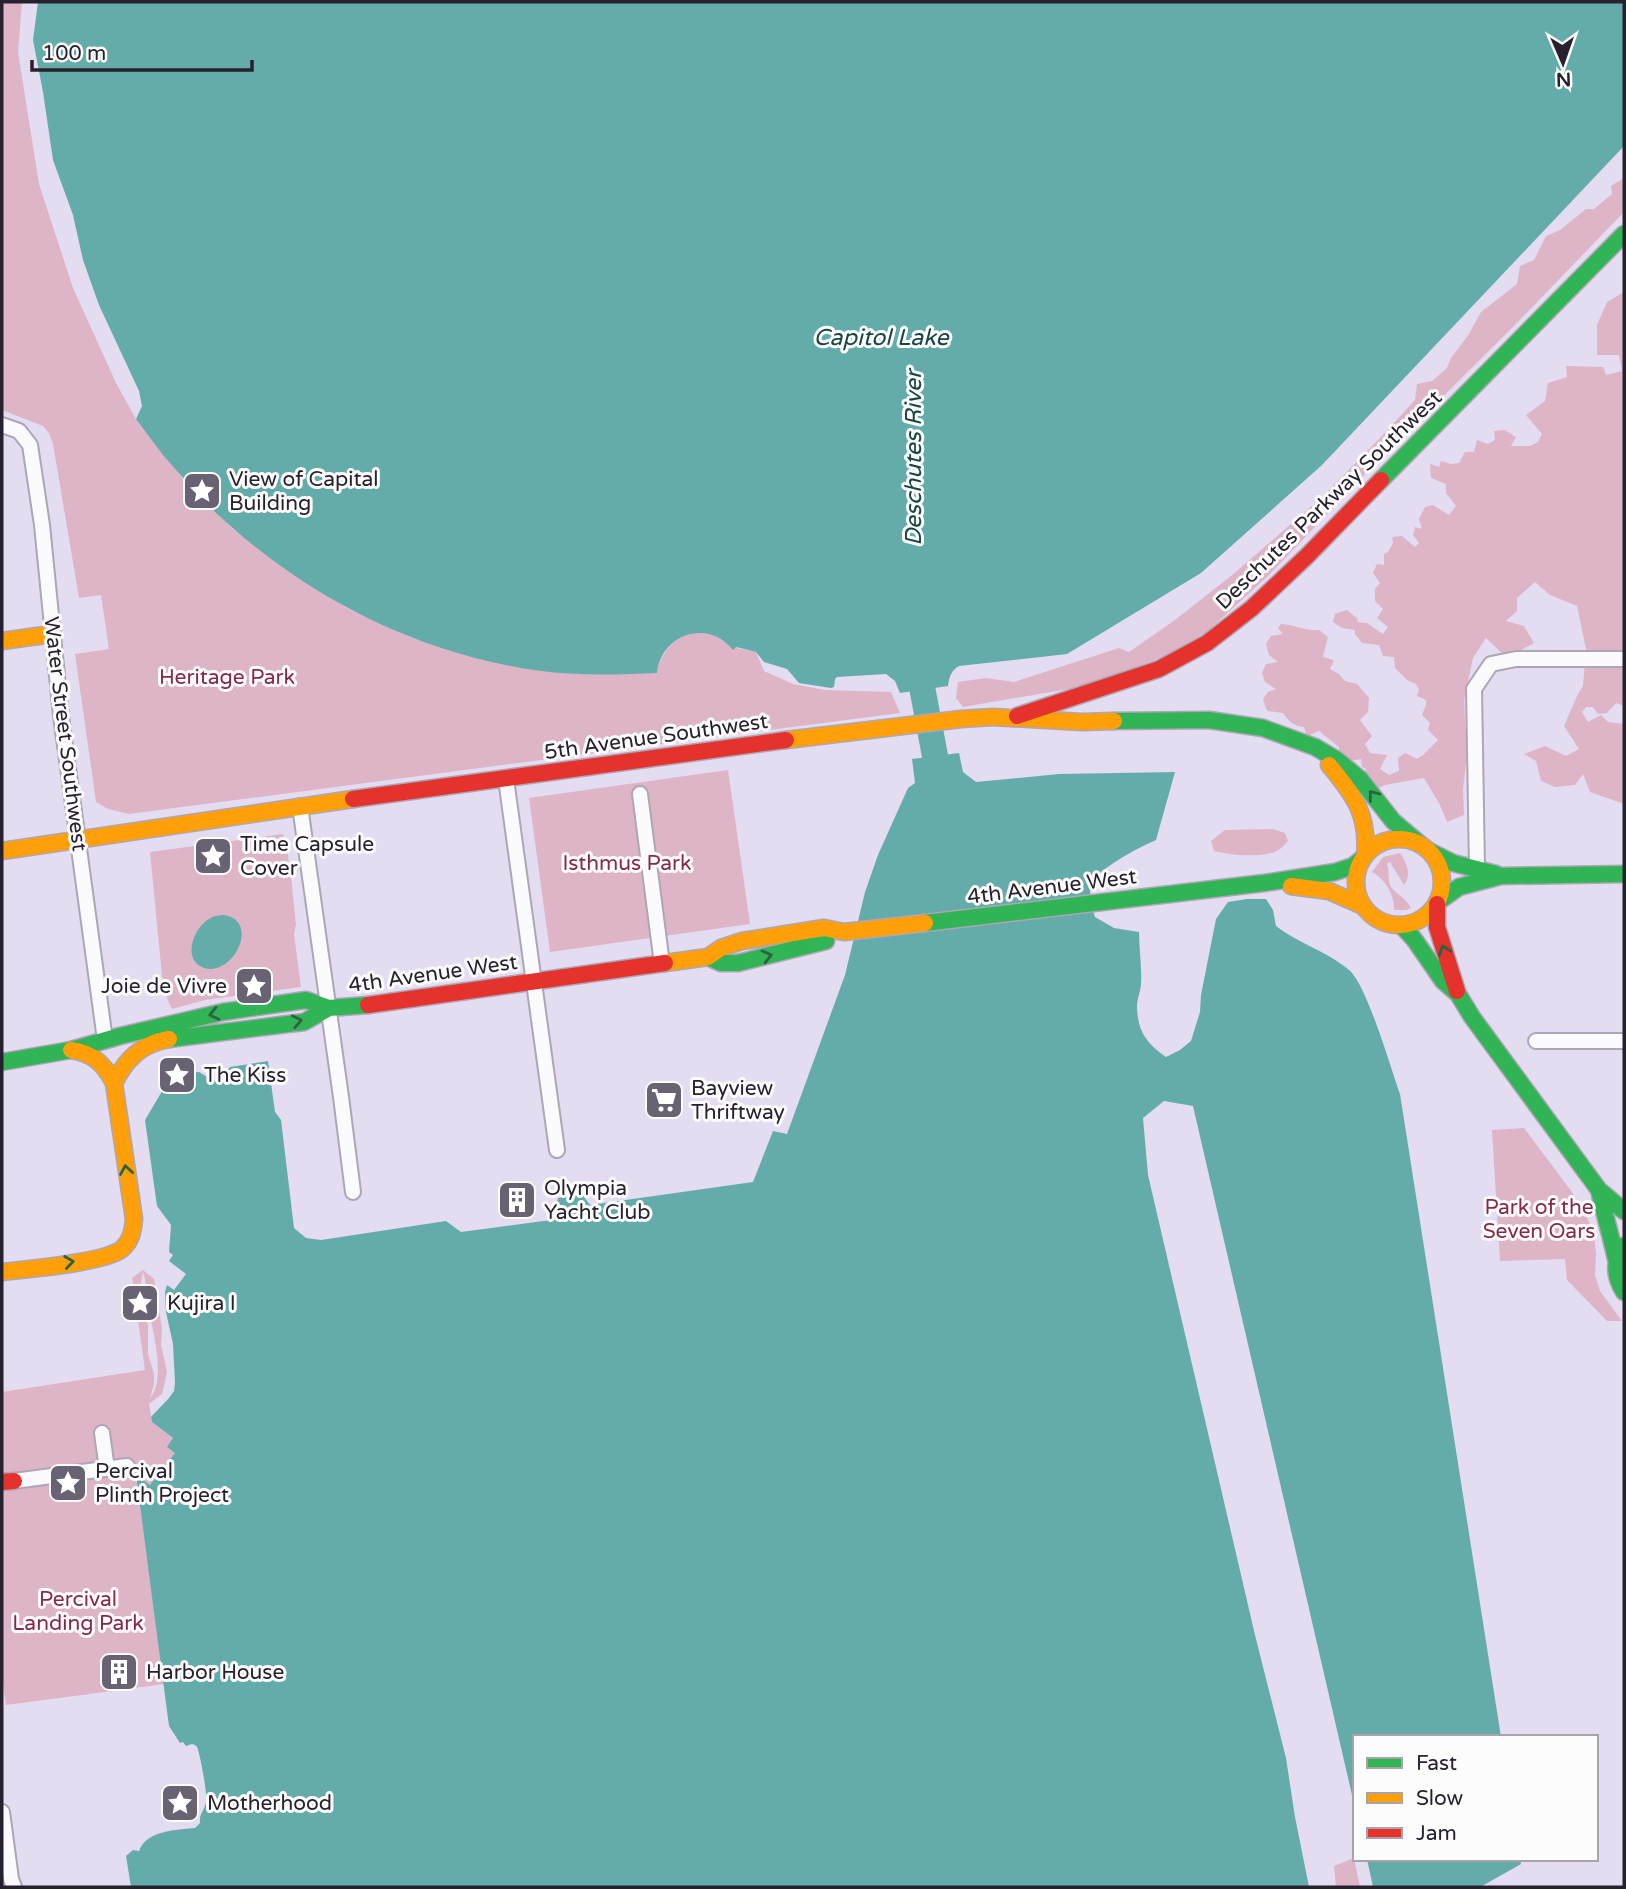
<svg xmlns="http://www.w3.org/2000/svg" width="1626" height="1889" font-family="'Varela Round',sans-serif">
  <style>
    .green { fill: #ddb5c7; fill-rule: evenodd }
    .water { fill: #63acaa }
    .lines { fill: none; stroke-linecap: round; stroke-linejoin: round }
    .river { stroke: #63acaa; stroke-width: 26 }
    .street-casing { stroke: #aca6b5; stroke-width: 18 }
    .fast-casing { stroke: #aca6b5; stroke-width: 19 }
    .slow-casing { stroke: #aca6b5; stroke-width: 19 }
    .jam-casing { stroke: #aca6b5; stroke-width: 19 }
    .street { stroke: #fbfafd; stroke-width: 14 }
    .fast { stroke: #30b455; stroke-width: 16 }
    .slow { stroke: #ff9f0a; stroke-width: 16 }
    .jam { stroke: #e5322d; stroke-width: 16 }
    .oneway { stroke: #2b6340 }
    .labels { text-anchor: middle; dominant-baseline: central; stroke-width: 6; stroke-linejoin: round; paint-order: stroke }
    .poi-label { font-size: 21px; fill: #27212f; stroke: #fcfcfc; text-anchor: start }
    .street-label { font-size: 21px; fill: #27212f; stroke: #fcfcfc }
    .park-label { font-size: 21px; fill: #852a48; stroke: #fcfcfc }
    .water-label { font-size: 23px; font-style: italic; fill: #17453f; stroke: #fcfcfc }
  </style>
  <rect width="100%" height="100%" fill="#e4dcf1"/>
  <path class="green" d="M 2,2 L 22,2 L 18,52 L 39,184 L 73,288 L 116,383 L 136,419 L 188,485 L 233,529 L 345,607 L 408,636 L 457,652 L 496,663 L 536,670 L 576,673 L 656,673 C 663,648 680,627 709,634 C 717,636 722,640 728,644 C 736,649 747,650 756,652 L 764,671 L 793,684 L 825,690 L 891,692 L 900,713 L 129,814 L 108,809 L 96,802 L 75,654 L 109,649 L 101,595 L 79,598 L 53,444 L 49,433 L 43,426 L 2,410 Z
    M 1624,178 L 1624,212 L 1514,326 L 1369,470 L 1269,575 L 1208,631 L 1170,654 L 1086,686 L 963,707 L 956,698 L 958,682 L 986,678 L 1014,682 L 1119,648 L 1129,652 L 1175,620 L 1231,576 L 1321,498 L 1381,437 L 1415,400 L 1417,384 L 1432,381 L 1447,368 L 1451,358 L 1469,334 L 1481,312 L 1517,284 L 1520,266 L 1534,260 L 1546,236 L 1560,230 L 1586,209 L 1594,209 L 1612,194 L 1611,186 Z
    M 1624,292 L 1624,706 L 1616,703 L 1607,713 L 1598,714 L 1593,707 L 1586,707 L 1582,712 L 1588,722 L 1601,715 L 1608,722 L 1624,724 L 1624,804 L 1590,792 L 1583,774 L 1575,785 L 1555,787 L 1541,781 L 1536,761 L 1524,754 L 1545,746 L 1566,756 L 1579,749 L 1564,726 L 1577,696 L 1583,686 L 1586,649 L 1577,606 L 1550,595 L 1535,582 L 1517,598 L 1517,611 L 1506,621 L 1524,626 L 1534,643 L 1516,653 L 1502,653 L 1486,638 L 1473,658 L 1464,700 L 1467,755 L 1463,789 L 1464,815 L 1447,822 L 1440,805 L 1424,778 L 1385,785 L 1375,790 L 1365,781 L 1366,769 L 1362,767 L 1361,759 L 1346,762 L 1340,757 L 1339,747 L 1319,731 L 1307,736 L 1304,727 C 1294,726 1288,721 1283,713 L 1268,711 L 1266,709 L 1263,699 L 1268,692 L 1276,689 L 1265,682 L 1262,673 L 1266,664 L 1278,662 L 1269,655 L 1266,644 L 1271,636 L 1283,634 L 1278,628 L 1281,624 C 1295,625 1306,631 1319,630 L 1328,637 L 1323,657 L 1334,660 L 1330,669 L 1339,674 L 1345,681 L 1357,684 L 1369,698 L 1368,712 L 1360,720 L 1372,736 L 1365,744 L 1370,753 L 1387,755 L 1380,769 L 1389,775 L 1399,771 L 1398,758 L 1405,753 L 1417,759 L 1423,755 L 1438,740 L 1428,730 L 1430,723 L 1422,715 L 1426,705 L 1426,700 L 1417,696 L 1419,690 L 1416,684 L 1407,680 L 1395,668 L 1394,657 L 1383,656 L 1379,645 L 1362,643 L 1355,634 L 1355,630 L 1342,628 L 1333,622 L 1335,614 L 1347,610 L 1358,619 L 1357,622 L 1367,623 L 1383,634 L 1388,627 L 1377,618 L 1383,609 L 1375,601 L 1375,589 L 1380,583 L 1373,573 L 1377,564 L 1384,565 L 1384,554 L 1388,552 L 1393,543 L 1392,537 L 1402,536 L 1415,547 L 1419,543 L 1413,535 L 1415,527 L 1422,529 L 1419,519 L 1425,507 L 1433,505 L 1449,515 L 1456,506 L 1446,493 L 1446,484 L 1431,478 L 1430,464 L 1439,467 L 1441,461 L 1451,464 L 1459,463 L 1465,452 L 1474,452 L 1477,440 L 1488,444 L 1495,440 L 1494,431 L 1505,430 L 1516,437 L 1511,446 L 1530,446 L 1538,442 L 1542,434 L 1526,415 L 1545,401 L 1548,383 L 1567,377 L 1566,366 L 1603,367 L 1606,375 L 1622,371 L 1619,355 L 1597,355 L 1597,325 L 1607,302 Z
    M 728,770 L 750,924 L 550,952 L 529,798 Z
    M 1273,829 L 1285,833 L 1288,841 C 1285,844 1283,847 1280,849 C 1266,859 1229,855 1214,851 L 1211,841 L 1225,830 Z
    M 283,834 L 287,848 L 292,886 L 296,925 L 294,934 L 301,987 L 205,1000 L 172,1009 L 168,1001 L 162,976 L 150,852 Z
    M 1400,853 C 1407,863 1412,875 1404,885 L 1390,862 L 1387,864 C 1390,871 1387,879 1391,887 C 1396,894 1405,897 1411,908 L 1406,910 L 1394,910 C 1395,895 1385,879 1372,872 L 1383,857 Z
    M 1524,1128 L 1572,1192 L 1587,1217 L 1594,1235 L 1596,1254 L 1595,1275 L 1600,1291 L 1622,1321 L 1607,1321 L 1567,1280 L 1565,1259 L 1500,1261 L 1492,1130 Z
    M 143,1270 L 154,1279 L 162,1329 L 161,1345 L 167,1372 L 162,1394 L 149,1404 L 152,1422 L 174,1439 L 175,1453 L 150,1486 L 136,1477 L 165,1684 L 6,1705 L 2,1674 L 2,1392 L 145,1370 L 132,1278 ZM 143,1272 C 147,1283 146,1294 148,1305 C 152,1328 167,1379 150,1398 L 154,1384 L 154,1374 L 148,1354 L 148,1326 L 142,1303 L 141,1282 Z
    M 1354,1858 L 1360,1887 L 1336,1887 L 1334,1866 Z"/>
  <path class="water" d="M 38,2 L 1624,2 L 1624,146 L 1322,465 L 1201,573 L 1067,654 L 959,666 C 951,670 949,678 948,686 L 900,693 L 895,681 L 886,674 L 837,677 L 835,679 L 834,687 L 831,688 L 799,683 L 787,669 L 764,662 L 756,652 L 736,647 L 733,650 C 708,618 661,634 657,673 C 616,675 575,676 534,670 C 413,652 303,595 214,511 C 215,499 212,489 200,484 L 190,486 L 163,455 L 136,419 L 142,406 L 139,391 L 99,305 L 83,260 L 73,215 L 53,160 L 43,92 L 33,40 Z
    M 959,753 L 963,772 L 976,782 L 1059,774 L 1175,772 L 1156,840 C 1140,847 1098,868 1092,884 C 1088,895 1092,907 1095,917 L 1114,928 L 1139,932 C 1139,949 1142,967 1141,983 C 1141,991 1137,998 1137,1006 C 1137,1031 1147,1044 1166,1057 L 1180,1050 L 1191,1041 L 1200,1012 L 1201,995 L 1216,919 L 1228,902 L 1247,899 L 1266,899 L 1273,910 L 1276,926 C 1299,944 1327,951 1349,970 C 1367,985 1391,1069 1400,1094 L 1501,1737 L 1355,1737 L 1355,1808 L 1193,1106 L 1164,1101 L 1143,1118 L 1148,1175 L 1255,1635 L 1286,1758 L 1295,1817 L 1309,1887 L 131,1887 L 126,1856 L 133,1850 L 139,1851 C 147,1830 176,1830 195,1828 L 200,1823 C 199,1813 204,1812 206,1802 C 208,1797 200,1753 197,1747 C 196,1745 194,1745 192,1744 L 186,1746 L 183,1742 L 180,1743 L 169,1726 L 136,1475 L 150,1485 L 175,1453 L 167,1447 L 173,1438 L 152,1422 L 151,1417 L 169,1398 L 174,1391 L 175,1383 L 173,1344 L 166,1312 L 165,1292 L 167,1285 L 174,1290 L 186,1274 L 169,1261 L 173,1255 L 169,1252 L 171,1225 L 157,1206 L 145,1120 L 168,1081 L 182,1073 L 199,1072 L 216,1082 L 230,1067 L 268,1061 L 275,1112 L 281,1120 L 294,1228 L 306,1238 L 321,1240 L 446,1221 L 461,1232 L 551,1220 L 558,1198 L 582,1194 L 590,1205 L 753,1182 L 773,1131 L 787,1134 L 845,975 L 865,892 L 878,855 L 908,788 L 915,783 L 912,759 Z
    M 224,915 C 261,921 233,977 204,968 C 181,960 194,927 209,919 C 213,916 219,915 224,915 Z
    M 1367,1859 L 1520,1859 L 1521,1864 L 1482,1886 L 1373,1887 Z"/>
  <g class="lines">
    <path class="river" d="M 916,655 L 935,756"/>
    <defs>
      <path id="street" d="M 2,425 L 19,431 L 30,445 L 42,525 L 61,716 L 105,1040
        M 506,779 L 557,1150
        M 640,794 L 662,964
        M 300,806 L 341,1097 L 353,1192
        M 1477,869 L 1474,689 L 1491,664 L 1516,659 L 1624,659
        M 1536,1041 L 1624,1041
        M 102,1433 L 107,1469
        M 14,1481 L 127,1466
        M 2,1812 L 11,1879 L 14,1887"/>
      <path id="fast" d="M 1381,480 L 1624,234
        M 1114,721 L 1209,720 L 1263,728 L 1315,747 L 1337,760 L 1360,779 L 1393,821 L 1420,844
        M 1431,852 L 1453,863 L 1496,874
        M 1438,902 L 1459,887 L 1501,876 L 1624,874
        M 925,923 L 1264,883 L 1335,872 L 1353,866 L 1363,858
        M 1402,926 L 1414,939 L 1443,981 L 1458,994 L 1472,1017 L 1599,1190 L 1624,1211
        M 708,957 L 721,963 L 738,963 L 826,941
        M 169,1039 L 304,1022 L 329,1008
        M 2,1062 L 71,1050 L 120,1036 L 223,1012 L 306,1000 L 329,1008 L 368,1005
        M 1599,1190 C 1604,1213 1611,1236 1616,1259
        M 1622,1246 C 1614,1263 1614,1276 1624,1292"/>
      <path id="slow" d="M 2,641 L 52,634
        M 786,740 L 961,719 L 993,717 L 1082,722 L 1114,721
        M 1329,765 C 1354,795 1369,815 1365,856
        M1356 882a43 43 0 1 1 86 0a43 43 0 1 1-86 0Z
        M 2,851 L 353,799
        M 1291,886 L 1329,891 L 1363,906
        M 665,963 L 708,957 L 721,948 L 742,941 L 824,928 L 844,932 L 925,923
        M 71,1050 C 93,1053 104,1064 114,1083
        M 2,1272 C 28,1269 104,1263 122,1249 C 131,1241 133,1231 134,1219 L 114,1083 C 126,1059 141,1044 169,1039"/>
      <path id="jam" d="M 1017,716 L 1159,669 L 1207,643 L 1252,608 L 1307,556 L 1381,480
        M 353,799 L 786,740
        M 1437,904 L 1437,927 L 1457,991
        M 368,1005 L 665,963
        M 2,1482 L 14,1481"/>
    </defs>
    <use href="#street" class="street-casing"/>
    <use href="#fast" class="fast-casing"/>
    <use href="#slow" class="slow-casing"/>
    <use href="#jam" class="jam-casing"/>
    <use href="#street" class="street"/>
    <use href="#fast" class="fast"/>
    <use href="#slow" class="slow"/>
    <use href="#jam" class="jam"/>
  </g>
  <defs><path id="oneway-chevron" d="M-2-3.5L2.5 0L-2 3.5" fill="none" stroke-width="1.6" stroke-linecap="round" stroke-linejoin="round" transform="scale(1.75)"/></defs>
  <g class="oneway">
    <use href="#oneway-chevron" transform="translate(1373 795) rotate(-128)"/>
    <use href="#oneway-chevron" transform="translate(1444 950) rotate(-109)"/>
    <use href="#oneway-chevron" transform="translate(767 956) rotate(-14)"/>
    <use href="#oneway-chevron" transform="translate(214 1014) rotate(167)"/>
    <use href="#oneway-chevron" transform="translate(297 1021) rotate(-12)"/>
    <use href="#oneway-chevron" transform="translate(126 1170) rotate(-99)"/>
    <use href="#oneway-chevron" transform="translate(69 1262) rotate(-8)"/>
  </g>
  <defs>
    <symbol id="sight-square" viewBox="-11 -11 22 22"><rect x="-9" y="-9" width="18" height="18" rx="4" fill="#696273" stroke="#fcfcfc"/><path d="M0-6L1.8-2.2L6-1.7L2.9 1.2L3.7 5.4L0 3.3L-3.7 5.4L-2.9 1.2L-6-1.7L-1.8-2.2Z" fill="#fff"/></symbol>
    <symbol id="supermarket-square" viewBox="-11 -11 22 22"><rect x="-9" y="-9" width="18" height="18" rx="4" fill="#696273" stroke="#fcfcfc"/><path d="M-6-5.5h2.5l.6 2H6L4.5 2H-2.5L-4.4-4H-6ZM-1.5 3.2a1.3 1.3 0 1 0 .1 0ZM3 3.2a1.3 1.3 0 1 0 .1 0Z" fill="#fff"/></symbol>
    <symbol id="building-square" viewBox="-11 -11 22 22"><rect x="-9" y="-9" width="18" height="18" rx="4" fill="#696273" stroke="#fcfcfc"/><path d="M-4-6H4V6H1V3H-1V6H-4ZM-2.5-4.3h1.7v1.8h-1.7ZM.8-4.3h1.7v1.8H.8ZM-2.5-1h1.7V.8h-1.7ZM.8-1h1.7V.8H.8Z" fill="#fff"/></symbol>
  </defs>
  <g fill-rule="evenodd">
    <use href="#sight-square" x="180" y="469" width="44" height="44"/>
    <use href="#sight-square" x="191" y="834" width="44" height="44"/>
    <use href="#sight-square" x="232" y="964" width="44" height="44"/>
    <use href="#sight-square" x="155" y="1053" width="44" height="44"/>
    <use href="#supermarket-square" x="642" y="1078" width="44" height="44"/>
    <use href="#building-square" x="495" y="1178" width="44" height="44"/>
    <use href="#sight-square" x="118" y="1281" width="44" height="44"/>
    <use href="#sight-square" x="46" y="1461" width="44" height="44"/>
    <use href="#building-square" x="97" y="1650" width="44" height="44"/>
    <use href="#sight-square" x="158" y="1781" width="44" height="44"/>
  </g>
  <g class="labels">
    <g class="poi-label">
      <text x="229" y="479">View of Capital<tspan x="229" dy="24">Building</tspan></text>
      <text x="240" y="844">Time Capsule<tspan x="240" dy="24">Cover</tspan></text>
      <text x="227" y="986" text-anchor="end">Joie de Vivre</text>
      <text x="204" y="1075">The Kiss</text>
      <text x="691" y="1088">Bayview<tspan x="691" dy="24">Thriftway</tspan></text>
      <text x="544" y="1188">Olympia<tspan x="544" dy="24">Yacht Club</tspan></text>
      <text x="167" y="1303">Kujira I</text>
      <text x="95" y="1471">Percival<tspan x="95" dy="24">Plinth Project</tspan></text>
      <text x="146" y="1672">Harbor House</text>
      <text x="207" y="1803">Motherhood</text>
    </g>
    <g class="street-label">
      <text transform="translate(1329 500) rotate(-44)">Deschutes Parkway Southwest</text>
      <text transform="translate(65 734) rotate(83)">Water Street Southwest</text>
      <text transform="translate(656 737) rotate(-8)">5th Avenue Southwest</text>
      <text transform="translate(1052 887) rotate(-7)">4th Avenue West</text>
      <text transform="translate(433 974) rotate(-8)">4th Avenue West</text>
    </g>
    <g class="park-label">
      <text x="227" y="677">Heritage Park</text>
      <text x="627" y="863">Isthmus Park</text>
      <text x="1539" y="1207">Park of the<tspan x="1539" dy="24">Seven Oars</tspan></text>
      <text x="78" y="1599">Percival<tspan x="78" dy="24">Landing Park</tspan></text>
    </g>
    <g class="water-label">
      <text x="881" y="338">Capitol Lake</text>
      <text transform="translate(914 458) rotate(-90)">Deschutes River</text>
    </g>
  </g>
  <rect width="1626" height="1889" fill="none" stroke="#27212f" stroke-width="7"/>
  <rect x="1353" y="1735" width="245" height="126" fill="#fcfcfc" stroke="#a7a4aa" stroke-width="2"/>
  <rect x="1367" y="1758" width="35" height="10" fill="#30b455" stroke="#a7a4aa" stroke-width="2"/>
  <text x="1416" y="1770" font-size="21" fill="#27212f">Fast</text>
  <rect x="1367" y="1793" width="35" height="10" fill="#ff9f0a" stroke="#a7a4aa" stroke-width="2"/>
  <text x="1416" y="1805" font-size="21" fill="#27212f">Slow</text>
  <rect x="1367" y="1828" width="35" height="10" fill="#e5322d" stroke="#a7a4aa" stroke-width="2"/>
  <text x="1416" y="1840" font-size="21" fill="#27212f">Jam</text>
  <g transform="translate(1563 63) rotate(178)" stroke="#fcfcfc" stroke-width="5" paint-order="stroke">
  <path d="M0-5L12 26L0 18L-12 26Z" fill="#27212f"/>
  <text y="-10" font-size="19" font-weight="bold" text-anchor="middle" fill="#27212f">N</text>
  </g>
  <path d="M32 60v10h220v-10" fill="none" stroke="#27212f" stroke-width="3.5"/>
  <text x="42" y="60" font-size="21" fill="#27212f" stroke="#fcfcfc" stroke-width="5" paint-order="stroke">100 m</text>
</svg>
